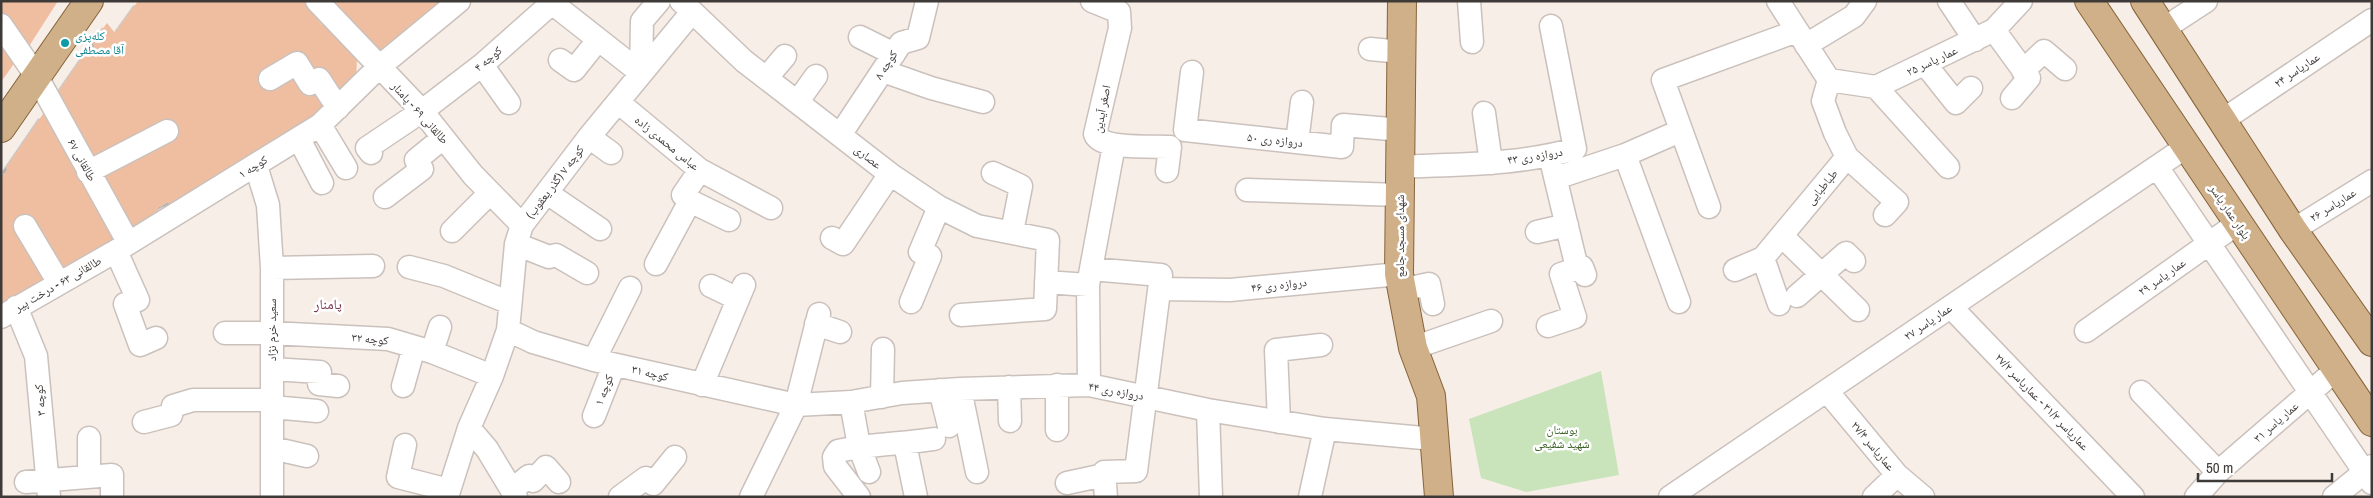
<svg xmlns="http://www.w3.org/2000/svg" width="2373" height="498" font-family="'Archivo Narrow','Noto Naskh Arabic',sans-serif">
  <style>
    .green { fill: #c9e3bb }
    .building { fill: #efbea0; filter: url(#shadow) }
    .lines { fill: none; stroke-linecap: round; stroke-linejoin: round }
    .minor-casing { stroke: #cbc1bc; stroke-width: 25 }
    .major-casing { stroke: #876439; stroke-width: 30 }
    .minor { stroke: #fff; stroke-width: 22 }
    .major { stroke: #cfb089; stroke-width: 28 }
    .culture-dot { fill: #0f9aa8; stroke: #fff; stroke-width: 2 }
    .labels { text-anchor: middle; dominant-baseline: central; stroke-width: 5; stroke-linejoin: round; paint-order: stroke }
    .culture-label { font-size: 12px; fill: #0d838f; stroke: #fff; text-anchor: start }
    .street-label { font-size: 12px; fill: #3e3a38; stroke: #fff }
    .park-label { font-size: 12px; fill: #3c6124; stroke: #fff }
    .neighbourhood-label { font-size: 14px; fill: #783249; stroke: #fff }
  </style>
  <defs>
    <filter id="shadow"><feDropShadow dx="-4.5" dy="4.5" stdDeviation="0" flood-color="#0004"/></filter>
  </defs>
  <rect width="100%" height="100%" fill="#f8eee8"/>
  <path class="green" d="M 1601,371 L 1619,475 L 1526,492 L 1481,478 L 1469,419 Z"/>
  <path class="building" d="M 1,1 L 58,1 L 26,51 L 1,13 Z
    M 138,1 L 307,1 L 318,14 L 315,16 L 322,25 L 325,23 L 357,56 L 356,84 L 337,99 L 297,65 L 335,106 L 173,208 L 168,202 L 157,208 L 161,216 L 127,237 L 52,101 L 86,52 L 89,54 L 95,46 L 92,43 L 107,23 L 115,33 Z
    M 323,1 L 447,1 L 384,53 L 373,52 Z
    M 13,44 L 18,58 L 1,82 L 1,50 Z
    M 43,114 L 48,114 L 77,173 L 79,171 L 121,234 L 100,252 L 98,248 L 63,267 L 60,262 L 53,265 L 55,280 L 1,311 L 1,179 L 8,169 L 6,168 Z"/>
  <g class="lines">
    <defs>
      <path id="minor" d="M 317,1 L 422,111 L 473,175 L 522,225
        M 681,1 L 744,61 L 890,174 L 939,207 L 977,226 L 1048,240 L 1045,309 L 961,315
        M 1092,1 L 1119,12 L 1120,28 L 1095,134 C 1100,150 1155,146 1170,147 L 1167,171
        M 1469,1 L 1472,42
        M 1778,1 L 1829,80
        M 1949,1 L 1975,40
        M 1,25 L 37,77 L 128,242
        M 2163,29 L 2206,1
        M 1994,30 L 2029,78 L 2012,98
        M 860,37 L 894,54
        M 1806,45 L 1854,16 L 1865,1
        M 1370,49 L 1402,52
        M 560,60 L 574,70 L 598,40
        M 1925,64 L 1956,103 L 1971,88
        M 482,65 L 509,103
        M 883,71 L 931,88 L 983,102
        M 2023,71 L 2044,51 L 2065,69
        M 1192,72 L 1185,130 L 1342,147 L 1343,125 L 1402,130
        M 641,73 L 642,21 L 659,1
        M 767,77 L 785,56
        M 270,79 L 297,63 L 310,84 L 319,79 L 338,108
        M 1829,80 L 1876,87 L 1994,30 L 2021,1
        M 1876,87 L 1948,167
        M 798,101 L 816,76
        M 618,102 L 700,170 L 771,208
        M 1484,113 L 1491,163
        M 2223,120 L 2372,20
        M 320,125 L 346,168
        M 840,135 L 901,43 L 918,38 L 927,1
        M 589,137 L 611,153
        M 299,139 L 322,183
        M 1297,142 L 1302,102
        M 371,153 L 367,148 L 422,111 L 482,65 L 552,3 L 641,73
        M 1625,155 L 1679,302
        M 1847,157 L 1897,202 L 1885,215
        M 1552,164 L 1577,268
        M 256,166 L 268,205 L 272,268 L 272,497
        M 1400,167 C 1458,164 1519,165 1575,149 L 1551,26
        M 2157,167 L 2372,483
        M 700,170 L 683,195 L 690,201 L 729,220
        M 88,172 L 167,131
        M 993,173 L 1021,186 L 1012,232
        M 1556,178 L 1625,155 L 1680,131
        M 1247,190 L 1399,195
        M 547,193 L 600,229
        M 385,197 L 422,169 L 416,160 L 443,138
        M 1709,207 L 1663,80 L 1797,31
        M 25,226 L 59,283
        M 2293,230 L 2372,181
        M 452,231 L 490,193
        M 1537,232 L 1567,225
        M 1782,236 L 1858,310
        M 832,238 L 843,244 L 890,174
        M 516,244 L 549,257 L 556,255 L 587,273
        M 116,251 L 138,300 L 125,304 L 140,345 L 156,338
        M 1763,258 L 1779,304
        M 656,264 L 690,201
        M 409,267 L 444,276 L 510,303
        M 272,268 L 373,266
        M 1091,269 L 1161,275 L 1136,471 L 1104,472 L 1106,497
        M 1735,270 L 1763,258 L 1847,157 L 1835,133 L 1823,101 L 1829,80
        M 1046,282 L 1088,285
        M 711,286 L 738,299
        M 1160,289 L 1230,290 L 1399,274
        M 1401,290 L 1429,284 L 1433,304
        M 1797,296 L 1846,253 L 1854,261
        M 911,302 L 930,256 L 920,252 L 939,207
        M 16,307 L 36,356 L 49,497
        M 1951,307 L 2133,497
        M 1,317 L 116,251 L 320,125 L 379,67 L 459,1
        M 816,324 L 840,332
        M 1548,326 L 1575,317 L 1561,274 L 1582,267 L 1585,275
        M 508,330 L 533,342 L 594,360 L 796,405 L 851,402 L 902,393 L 960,389 L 1089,385 L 1208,410 L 1325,429 L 1434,439
        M 2086,331 L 2238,223
        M 225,333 L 271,333 L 388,339 L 432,352 L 492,376
        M 1413,348 L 1491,321
        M 432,352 L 440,327
        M 594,360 L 630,288
        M 272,369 L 320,372 L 319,384 L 338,386
        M 702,385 L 744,285
        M 1089,385 L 1088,285 L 1114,145
        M 403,386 L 414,347
        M 1009,387 L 1010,421
        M 960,389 L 977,472
        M 940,390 L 949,426
        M 1827,391 L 1897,475 L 1923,497
        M 2141,392 L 2218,472
        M 882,397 L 883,349
        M 851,402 L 859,446 L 869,472
        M 272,407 L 317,411
        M 1208,410 L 1211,497
        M 594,416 L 614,365
        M 144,422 L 171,415 L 173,406 L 193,400 L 272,400
        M 1279,422 L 1276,350 L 1321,345
        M 469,428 L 487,449 L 516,497
        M 1057,430 L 1057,385
        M 89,438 L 89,475
        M 905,444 L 916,497
        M 405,445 L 398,477 L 449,490
        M 272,448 L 307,456
        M 26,482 L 112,475 L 112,497
        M 1067,483 L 1104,475
        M 512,490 L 529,476 L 533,481 L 546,467 L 559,482
        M 447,497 L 469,428 L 492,376 L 508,330 L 516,244 L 522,225 L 589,137 L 692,12
        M 620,497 L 646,478 L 653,484 L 675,457
        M 751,497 L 796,405 L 819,314
        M 859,497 L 835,466 L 834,457 L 838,451 C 869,444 902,444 934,439
        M 1310,497 L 1325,429
        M 1670,497 L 2186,147
        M 1874,497 L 1897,475
        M 2196,497 L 2218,472 L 2336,370
        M 2334,497 L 2372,466"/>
      <path id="major" d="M 1402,1 L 1399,274 L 1413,348 L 1431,396 L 1439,497
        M 2089,1 L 2372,422
        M 2145,1 L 2293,230 L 2372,342
        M 1,128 L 89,1"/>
    </defs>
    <use href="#minor" class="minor-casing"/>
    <use href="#major" class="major-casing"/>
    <use href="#minor" class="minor"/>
    <use href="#major" class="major"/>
  </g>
  <circle class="culture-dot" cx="65" cy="43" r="5"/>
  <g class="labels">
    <g class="culture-label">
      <text x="75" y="36">کله‌پزی<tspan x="75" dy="14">آقا مصطفی</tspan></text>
    </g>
    <g class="street-label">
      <text transform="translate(488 59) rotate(-40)">کوچه ۴</text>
      <text transform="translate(1932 61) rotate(-25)">عمار یاسر ۲۵</text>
      <text transform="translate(886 65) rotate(-57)">کوچه ۸</text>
      <text transform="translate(2297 70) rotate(-34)">عماریاسر ۲۴</text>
      <text transform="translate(1102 109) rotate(-79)">اصغر آیدین</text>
      <text transform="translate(420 113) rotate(48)">طالقانی ۶۹ - پامنار</text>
      <text transform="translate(1275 140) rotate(6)">دروازه ری ۵۰</text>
      <text transform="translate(667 143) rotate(39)">عباس محمدی زاده</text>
      <text transform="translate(1535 156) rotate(-9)">دروازه ری ۴۳</text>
      <text transform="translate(868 157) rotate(38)">عصاری</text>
      <text transform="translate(82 160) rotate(61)">طالقانی ۶۷</text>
      <text transform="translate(253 167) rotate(-32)">کوچه ۱</text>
      <text transform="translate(555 182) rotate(-53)">کوچه ۷ (گذر یعقوب)</text>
      <text transform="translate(1822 187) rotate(-50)">طباطبایی</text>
      <text transform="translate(2333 205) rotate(-32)">عماریاسر ۲۶</text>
      <text transform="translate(2230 212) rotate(56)">بلوار عمار یاسر</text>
      <text transform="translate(1400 236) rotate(-90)">شهدای مسجد جامع</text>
      <text transform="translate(2162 277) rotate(-35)">عمار یاسر ۲۹</text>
      <text transform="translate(58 284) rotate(-30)">طالقانی ۶۳ - درخت پیر</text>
      <text transform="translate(1279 285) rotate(-6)">دروازه ری ۴۶</text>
      <text transform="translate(1928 322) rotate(-34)">عمار یاسر ۲۷</text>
      <text transform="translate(272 330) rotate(-90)">سعید خرم نژاد</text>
      <text transform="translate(370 339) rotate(5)">کوچه ۳۲</text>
      <text transform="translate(650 373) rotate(13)">کوچه ۳۱</text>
      <text transform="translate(604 390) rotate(-69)">کوچه ۱</text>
      <text transform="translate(1116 391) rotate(10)">دروازه ری ۴۴</text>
      <text transform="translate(40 400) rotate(-95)">کوچه ۳</text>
      <text transform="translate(2042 402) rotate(46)">عماریاسر ۳۱/۳ - عماریاسر ۲۷/۲</text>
      <text transform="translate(2276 422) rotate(-41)">عمار یاسر ۳۱</text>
      <text transform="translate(1873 446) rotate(50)">عماریاسر ۲۷/۴</text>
    </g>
    <g class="park-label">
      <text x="1562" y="430">بوستان<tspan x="1562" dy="14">شهید شفیعی</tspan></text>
    </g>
    <g class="neighbourhood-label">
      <text x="328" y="304">پامنار</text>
    </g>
  </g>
  <rect width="2373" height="498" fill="none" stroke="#3e3a38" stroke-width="5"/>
  <path d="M2198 473v8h134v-8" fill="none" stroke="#3e3a38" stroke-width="2.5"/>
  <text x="2206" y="473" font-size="15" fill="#3e3a38" stroke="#ffffff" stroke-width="4" paint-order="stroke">50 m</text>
</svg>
